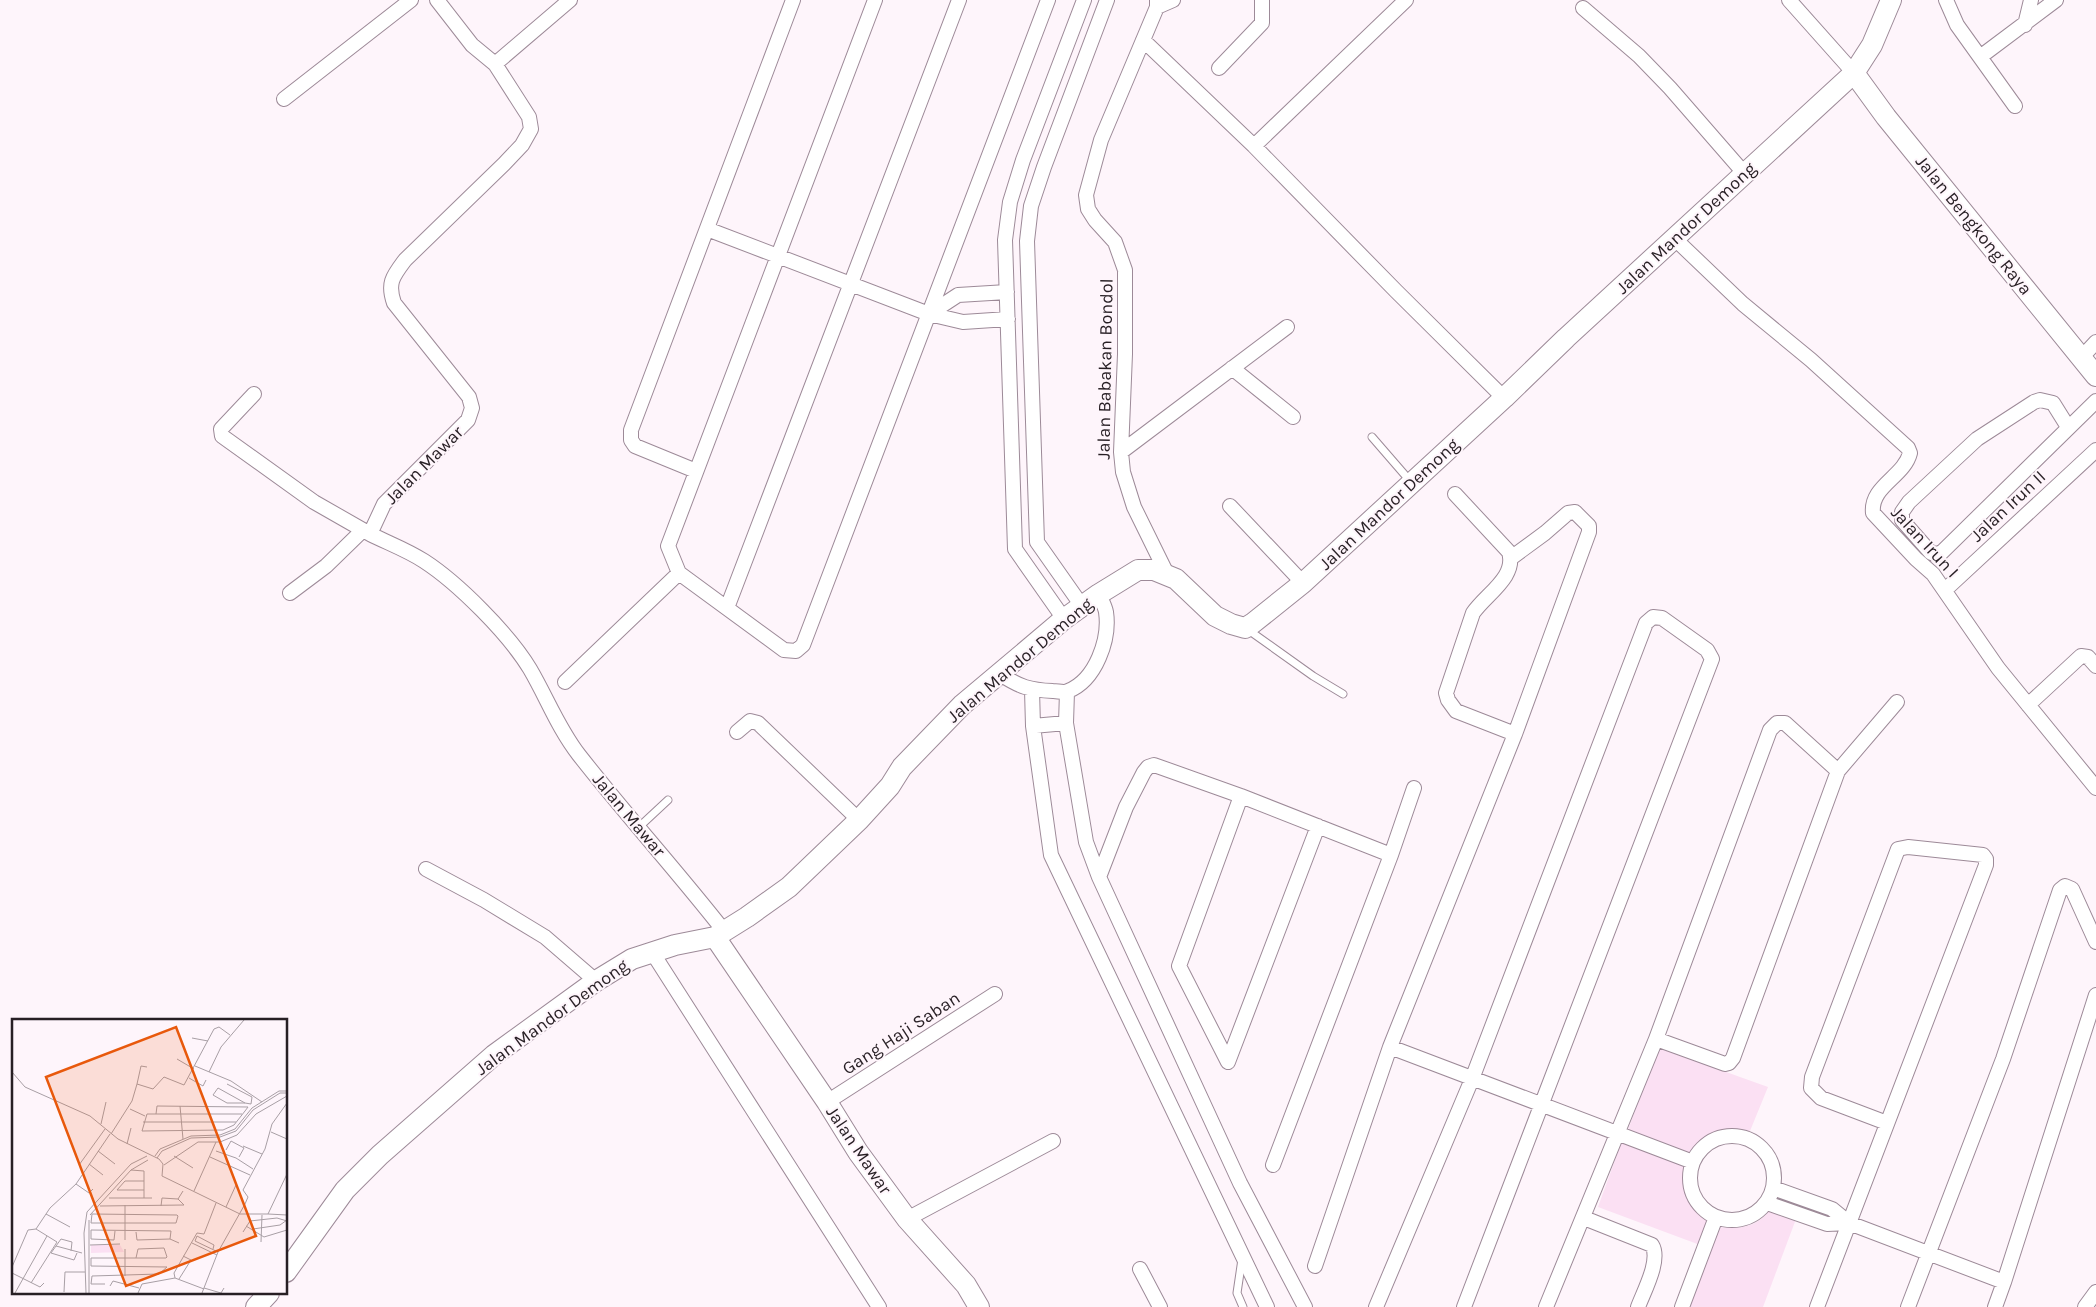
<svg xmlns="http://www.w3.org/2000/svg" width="2096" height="1307" font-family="Karla,sans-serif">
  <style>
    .green { fill: #fbe0f3 }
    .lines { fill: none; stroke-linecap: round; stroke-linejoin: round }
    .lane-casing { stroke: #9d8a98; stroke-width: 9 }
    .street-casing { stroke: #9d8a98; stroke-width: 16 }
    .secondary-casing { stroke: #9d8a98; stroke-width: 22 }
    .lane { stroke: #fff; stroke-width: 7 }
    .street { stroke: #fff; stroke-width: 14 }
    .secondary { stroke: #fff; stroke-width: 20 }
    .labels { text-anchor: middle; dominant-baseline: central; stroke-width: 4; stroke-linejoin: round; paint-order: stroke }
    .street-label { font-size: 18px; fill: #271f24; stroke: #fef5fb }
    .inset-road { fill: none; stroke: #a89fa5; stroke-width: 1 }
    .view { fill: #e8590c; fill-opacity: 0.15; stroke: #e8590c; stroke-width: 2.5 }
    .inset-edge { fill: none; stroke: #271f24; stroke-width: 2.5 }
  </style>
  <rect width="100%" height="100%" fill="#fef5fb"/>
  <path class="green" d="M 1659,1048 L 1768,1087 L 1750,1131 C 1723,1129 1707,1132 1691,1155 L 1627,1132 Z
    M 1622,1141 L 1686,1166 C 1684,1193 1689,1202 1710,1219 L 1700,1245 L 1598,1207 Z
    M 1770,1210 L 1799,1211 L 1763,1307 L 1688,1307 L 1718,1227 C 1740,1229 1756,1228 1770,1210 Z"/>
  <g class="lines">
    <defs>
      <path id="lane" d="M 1372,437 L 1411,482
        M 1247,629 L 1313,676 L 1343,694
        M 639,827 L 668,800
        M 1242,1259 L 1237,1293 L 1243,1307"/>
      <path id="street" d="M 437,0 L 472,45 L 495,64 L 529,117 L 531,129 L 522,145 L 504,164 L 405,260 C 393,276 387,283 394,303 L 469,397 L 472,408 L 468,420 L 384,504 L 370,534 C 388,543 407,550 424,561 C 458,583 509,634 530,669 C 547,698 558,728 579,755 C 626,815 677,871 724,931
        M 875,0 L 668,546 L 679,573 L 784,650 L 796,651 L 803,645 L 1048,0
        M 1157,0 L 1157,7 L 1101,140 L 1086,195 L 1088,209 L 1095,220 L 1115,242 L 1125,270 L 1125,354 L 1121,452 L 1123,472 L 1134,507 L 1167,574
        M 1789,0 L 1854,73
        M 1946,0 L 1957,25 L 2015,106
        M 1157,7 L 1173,0
        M 1583,8 L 1639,56 L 1670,88 L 1744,173
        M 2025,25 L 2031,0
        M 1143,40 L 1254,146 L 1396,291 L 1504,398
        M 1980,57 L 2056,0
        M 495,64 L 570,0
        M 1219,68 L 1262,23 L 1262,0
        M 284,99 L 411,0
        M 1254,146 L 1406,0
        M 707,229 L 929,314 L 963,322 L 1008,319
        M 1675,239 L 1743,304 L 1811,360 L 1908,448 L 1910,453 C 1904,477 1870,486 1873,513 L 1916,559 L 1933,574 L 1998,668 L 2096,788
        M 929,314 L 958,295 L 1007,292
        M 2082,357 L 2096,342
        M 1232,368 L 1293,417
        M 254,394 L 221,429 L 222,436 L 314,502 L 370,534
        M 2068,427 L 2053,403 L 2040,400 L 2034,402 L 1977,439 L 1909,502 L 1902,512 L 1902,520 L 1931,553 L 1940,554 L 2096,401
        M 1121,452 L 1287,327
        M 696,471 L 635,446 L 631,440 L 631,430 L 793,0
        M 1455,494 L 1509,552 C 1517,577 1486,594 1473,613 L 1446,693 L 1448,700 L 1456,711 L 1515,734
        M 1230,506 L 1303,583
        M 1945,590 L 2096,450
        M 290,593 L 326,566 L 362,531
        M 1082,606 L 1037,542 L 1027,241 L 1031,206 L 1044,167 L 1107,0
        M 727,608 L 959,0
        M 1064,619 L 1015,549 L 1005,240 L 1010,202 L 1023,160 L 1084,0
        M 1000,674 C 1020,687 1029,690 1053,691 C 1058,691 1064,693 1068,691 C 1096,680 1110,639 1106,612 C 1105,606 1101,600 1099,594
        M 565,682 L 679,573
        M 1032,690 L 1033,726 L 1051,855 L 1267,1307
        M 1067,692 L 1066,723 L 1086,842 L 1099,877 L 1240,1183 L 1305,1307
        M 2028,705 L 2081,656 L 2088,657 L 2096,666
        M 1033,726 L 1066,723
        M 737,732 L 750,721 L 758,723 L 859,820
        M 426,869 L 484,900 L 545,937 L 596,981
        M 1099,877 L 1126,807 L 1144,772 L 1148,767 L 1154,765 L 1241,796 L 1391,855
        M 652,952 L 879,1307
        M 1656,1039 L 1725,1064 L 1729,1063 L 1733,1058 L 1838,771 L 1897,702
        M 1390,1047 L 1693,1162
        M 1228,1062 L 1179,966 L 1241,796
        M 1228,1062 L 1318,826
        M 827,1102 L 995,994
        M1690 1178a42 42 0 1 1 84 0a42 42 0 1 1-84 0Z
        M 1273,1165 L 1391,855 L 1414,788
        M 1773,1188 L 1832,1209 L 1849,1223 L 2004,1282
        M 1767,1203 L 1827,1224 L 1849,1223
        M 1584,1218 L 1652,1245 C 1661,1260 1644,1291 1638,1307
        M 907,1219 L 1053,1141
        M 1315,1266 L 1390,1047 L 1515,734 L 1589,532 L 1589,526 L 1575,512 L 1568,513 L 1545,533 L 1511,558
        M 1140,1269 L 1160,1307
        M 1376,1307 L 1472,1079 L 1646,623 L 1653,617 L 1662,618 L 1707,650 L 1712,659 L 1464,1307
        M 1546,1307 L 1656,1039 L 1770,730 L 1777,723 L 1785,723 L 1838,771
        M 1682,1307 L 1716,1217
        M 1817,1307 L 1986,865 L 1986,859 L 1983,855 L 1908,847 L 1898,849 L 1812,1077 L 1811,1088 L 1821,1098 L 1887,1123
        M 1908,1307 L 2003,1059 L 2060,890 L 2065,886 L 2072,889 L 2096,942
        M 1995,1307 L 2004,1282 L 2096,995
        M 2085,1307 L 2096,1292"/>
      <path id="secondary" d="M 1854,73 L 1886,117 L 2096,376
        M 715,937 L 827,1102 L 858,1152 L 907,1219 L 966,1285 L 979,1307
        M 286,1272 L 345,1190 L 380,1155 L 494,1055 L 596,981 L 632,959 L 675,945 L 715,937 L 747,917 L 789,887 L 859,820 L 890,786 L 902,767 L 962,705 L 1064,619 L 1099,594 L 1138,570 L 1154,570 L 1176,579 L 1215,616 L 1231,624 L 1245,628 L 1253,623 L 1303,583 L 1504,398 L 1566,338 L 1854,73 L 1872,45 L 1891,0
        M 256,1307 L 269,1293"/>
    </defs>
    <use href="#lane" class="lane-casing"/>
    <use href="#street" class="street-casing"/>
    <use href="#secondary" class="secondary-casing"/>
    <use href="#lane" class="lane"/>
    <use href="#street" class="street"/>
    <use href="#secondary" class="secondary"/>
  </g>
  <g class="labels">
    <g class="street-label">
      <text transform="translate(1974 225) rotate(51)">Jalan Bengkong Raya</text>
      <text transform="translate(1686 228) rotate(-43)">Jalan Mandor Demong</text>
      <text transform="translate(1105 369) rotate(-89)">Jalan Babakan Bondol</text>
      <text transform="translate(424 465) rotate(-45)">Jalan Mawar</text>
      <text transform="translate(1389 504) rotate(-43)">Jalan Mandor Demong</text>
      <text transform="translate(2008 506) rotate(-43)">Jalan Irun II</text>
      <text transform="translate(1925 542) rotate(47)">Jalan Irun I</text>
      <text transform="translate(1020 660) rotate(-40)">Jalan Mandor Demong</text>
      <text transform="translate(629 815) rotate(50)">Jalan Mawar</text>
      <text transform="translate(552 1017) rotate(-36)">Jalan Mandor Demong</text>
      <text transform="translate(901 1033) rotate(-33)">Gang Haji Saban</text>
      <text transform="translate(859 1150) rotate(56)">Jalan Mawar</text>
    </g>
  </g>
  <g transform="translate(12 1019)">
    <rect width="275" height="275" fill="#fef5fb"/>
    <path d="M 79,226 L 108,226 L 112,233 L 79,234 Z" fill="#fbe0f3"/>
    <path class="inset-road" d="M 180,19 L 196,22M 165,40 L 182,50M 183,47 L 219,62 L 250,83M 0,53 L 13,68 L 78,97 L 106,120 L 147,140 L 151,145 L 150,157 L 228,195 L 256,195 L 275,155M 197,53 L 209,28 L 232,1M 177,59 L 191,67 L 194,61M 125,65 L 129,47 L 135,48M 215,65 L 240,78 L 239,85 L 233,84 L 215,84 L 201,76 L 206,69 L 233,84M 168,87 L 171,120M 118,90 L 133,97M 144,95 L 145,87 L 236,88 L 233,92 L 222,106 L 211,111 L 130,112 L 135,95 L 230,95M 131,103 L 224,103M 89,105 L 94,83M 259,113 L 275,120M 99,115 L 120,82 L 125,65 L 141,70 L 152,58 L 172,66 L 202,10 L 207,8 L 218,16M 115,125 L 119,109M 231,127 L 250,135M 214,131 L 219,122 L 232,129 L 227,138M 86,132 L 103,145M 204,132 L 224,139 L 241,150M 143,137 L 148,130 L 179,117 L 208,116 L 223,110 L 240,89 L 267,72 L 275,72M 162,137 L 181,149M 198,138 L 238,156M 145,139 L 150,132 L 179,119 L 208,118 L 224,112 L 241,91 L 268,74 L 275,74M 77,145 L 91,156M 67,146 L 93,110M 152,146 L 186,123 L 208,123 L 225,116 L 244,95 L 275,77M 119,151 L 132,152 L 132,179M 64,165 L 77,174 L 81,170M 105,171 L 113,162 L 132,162M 105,171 L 132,171M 182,172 L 204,123M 97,179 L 140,179M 113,186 L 113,221M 88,187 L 172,186 L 166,180M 149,187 L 150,179 L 166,180 L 171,172M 214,188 L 224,166M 34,195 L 58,208M 80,195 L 165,196 L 166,197 L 164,204 L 79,204 ZM 256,195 L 275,196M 78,196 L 119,151 L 136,141M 234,207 L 252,218 L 275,211M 241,210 L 268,206 L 275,201M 103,212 L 102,221 L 79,220 L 79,211 L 159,212 L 158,220M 124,213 L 125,221 L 158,220 L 167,224M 231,213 L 238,202 L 265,199 L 275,202M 249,223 L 250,196M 180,224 L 205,236M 78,226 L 108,225M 44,227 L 70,234M 201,230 L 202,226 L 185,217 L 183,222 L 206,233M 59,232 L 60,223 L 49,220 L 39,234 L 62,241 L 65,234M 124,239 L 126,230 L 152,229 L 155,238 L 154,239 L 79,239 L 79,247 L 155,248M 0,248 L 16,211 L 24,210 L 38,189 L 64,165 L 98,115M 0,254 L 28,268 L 32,264M 113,257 L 113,230M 167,260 L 179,241 L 171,237M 19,264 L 45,223 L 24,210M 93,265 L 79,265 L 80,257 L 147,255 L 155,248M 98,267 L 101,262 L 127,269M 192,269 L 209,274 L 212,269M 192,270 L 163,259 L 162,254 L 185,214 L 192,215 L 204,184M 52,273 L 53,253 L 73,253M 3,274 L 35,217M 74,274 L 72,214 L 75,193 L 119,145 L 135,137M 77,274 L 77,201M 126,274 L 130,265 L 163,259M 190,274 L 206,233 L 233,185 L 236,178 L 231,171 L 253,130 L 260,105 L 275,84"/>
    <path class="view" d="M 164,8 L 244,217 L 114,267 L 34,58 Z"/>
    <rect width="275" height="275" class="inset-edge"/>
  </g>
</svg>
